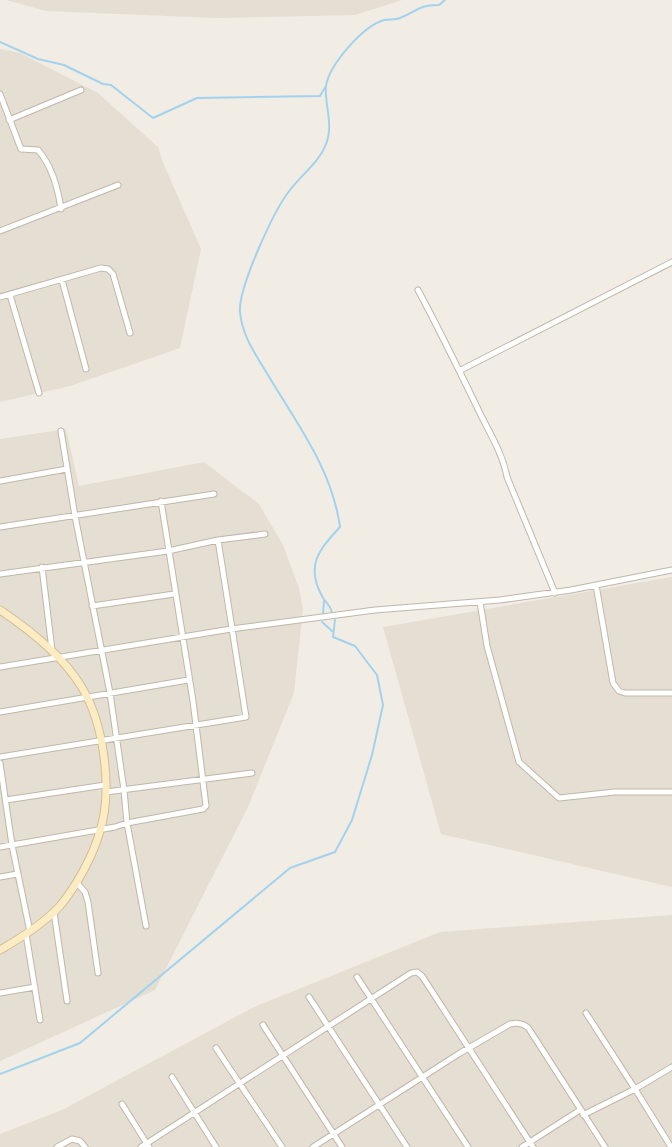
<svg xmlns="http://www.w3.org/2000/svg" width="672" height="1147" font-family="Ubuntu,sans-serif">
  <style>
    .residential { fill: #e5ded2 }
    .lines { fill: none; stroke-linecap: round; stroke-linejoin: round }
    .stream { stroke: #a2d2ed; stroke-width: 2 }
    .street-casing { stroke: #bfb7aa; stroke-width: 7 }
    .secondary-casing { stroke: #d0be95; stroke-width: 9 }
    .street { stroke: #fff; stroke-width: 5 }
    .secondary { stroke: #fcecc3; stroke-width: 7 }
  </style>
  <rect width="100%" height="100%" fill="#f1ede4"/>
  <path class="residential" d="M 6,0 L 402,0 L 355,15 L 216,18 L 46,11 Z
    M 0,49 L 20,53 L 98,93 L 158,147 L 164,165 L 201,249 L 180,348 L 70,386 L 0,402 Z
    M 66,429 L 79,486 L 204,462 L 259,504 L 283,545 L 299,588 L 303,609 L 294,693 L 248,807 L 155,990 L 0,1061 L 0,439 Z
    M 672,577 L 672,887 L 441,834 L 383,627 Z
    M 672,915 L 672,1147 L 0,1147 L 0,1134 L 62,1110 L 254,1007 L 440,932 Z"/>
  <g class="lines">
    <path class="stream" d="M 0,42 L 38,59 L 64,65 L 103,84 L 111,85 L 153,118 L 197,98 L 320,96 L 326,86
      M 332,612 C 330,605 327,604 323,598 C 305,566 318,551 340,527 C 332,469 297,424 268,375 C 256,355 242,336 240,312 C 238,288 274,210 290,190 C 301,175 319,163 326,144 C 334,124 324,103 326,86 C 329,65 363,26 384,20 C 389,19 395,20 400,18 C 418,11 418,5 439,5 L 445,0
      M 323,614 L 324,601
      M 322,622 L 332,631
      M 0,1074 L 80,1043 L 290,868 L 335,852 L 352,820 L 372,755 L 383,705 L 377,675 L 355,646 L 333,637 L 335,620"/>
    <defs>
      <path id="street" d="M 0,94 L 21,149 L 38,150 C 52,166 58,188 61,209
        M 9,120 L 81,90
        M 0,231 L 118,185
        M 62,280 L 86,369
        M 418,290 C 439,329 458,368 477,407 C 488,431 502,451 507,477 L 555,593
        M 10,295 L 39,393
        M 0,297 L 101,268 L 108,269 L 113,274 L 130,333
        M 461,370 L 672,262
        M 61,431 L 75,516 L 110,693 L 124,790 L 127,823 L 146,926
        M 0,481 L 67,469
        M 0,527 L 214,494
        M 42,567 L 52,650
        M 0,574 L 168,551 L 218,540 L 265,534
        M 596,585 L 613,683 L 619,691 L 625,693 L 672,693
        M 480,602 L 487,646 L 519,762 L 559,798 L 615,792 L 672,792
        M 92,606 L 174,594
        M 0,667 L 231,629 L 375,610 L 500,600 L 571,590 L 672,570
        M 0,712 L 188,680
        M 0,757 L 246,717 L 218,540
        M 0,763 L 12,845 L 30,932
        M 106,792 L 252,773
        M 6,800 L 105,785
        M 0,847 L 115,827 L 127,823 L 203,809 L 206,806 L 193,701 L 161,501
        M 0,877 L 17,874
        M 76,882 L 85,892 L 88,902 L 98,973
        M 54,912 L 67,1001
        M 26,934 L 40,1020
        M 357,977 L 468,1147
        M 0,993 L 35,987
        M 309,997 L 407,1147
        M 586,1013 L 635,1089 L 672,1067
        M 263,1025 L 342,1147
        M 216,1048 L 282,1147
        M 172,1077 L 216,1147
        M 122,1104 L 149,1147
        M 583,1115 L 635,1089 L 671,1147
        M 57,1147 L 72,1139 L 80,1141 L 85,1147
        M 141,1147 L 411,973 L 417,972 L 422,976 L 533,1147
        M 313,1147 L 460,1053 L 510,1024 C 518,1022 524,1023 529,1029 L 605,1147
        M 522,1147 L 580,1110"/>
      <path id="secondary" d="M 0,610 C 30,630 62,655 81,686 C 104,723 113,789 100,831 C 93,856 77,885 60,906 C 43,924 21,938 0,950"/>
    </defs>
    <use href="#street" class="street-casing"/>
    <use href="#secondary" class="secondary-casing"/>
    <use href="#street" class="street"/>
    <use href="#secondary" class="secondary"/>
  </g>
</svg>
